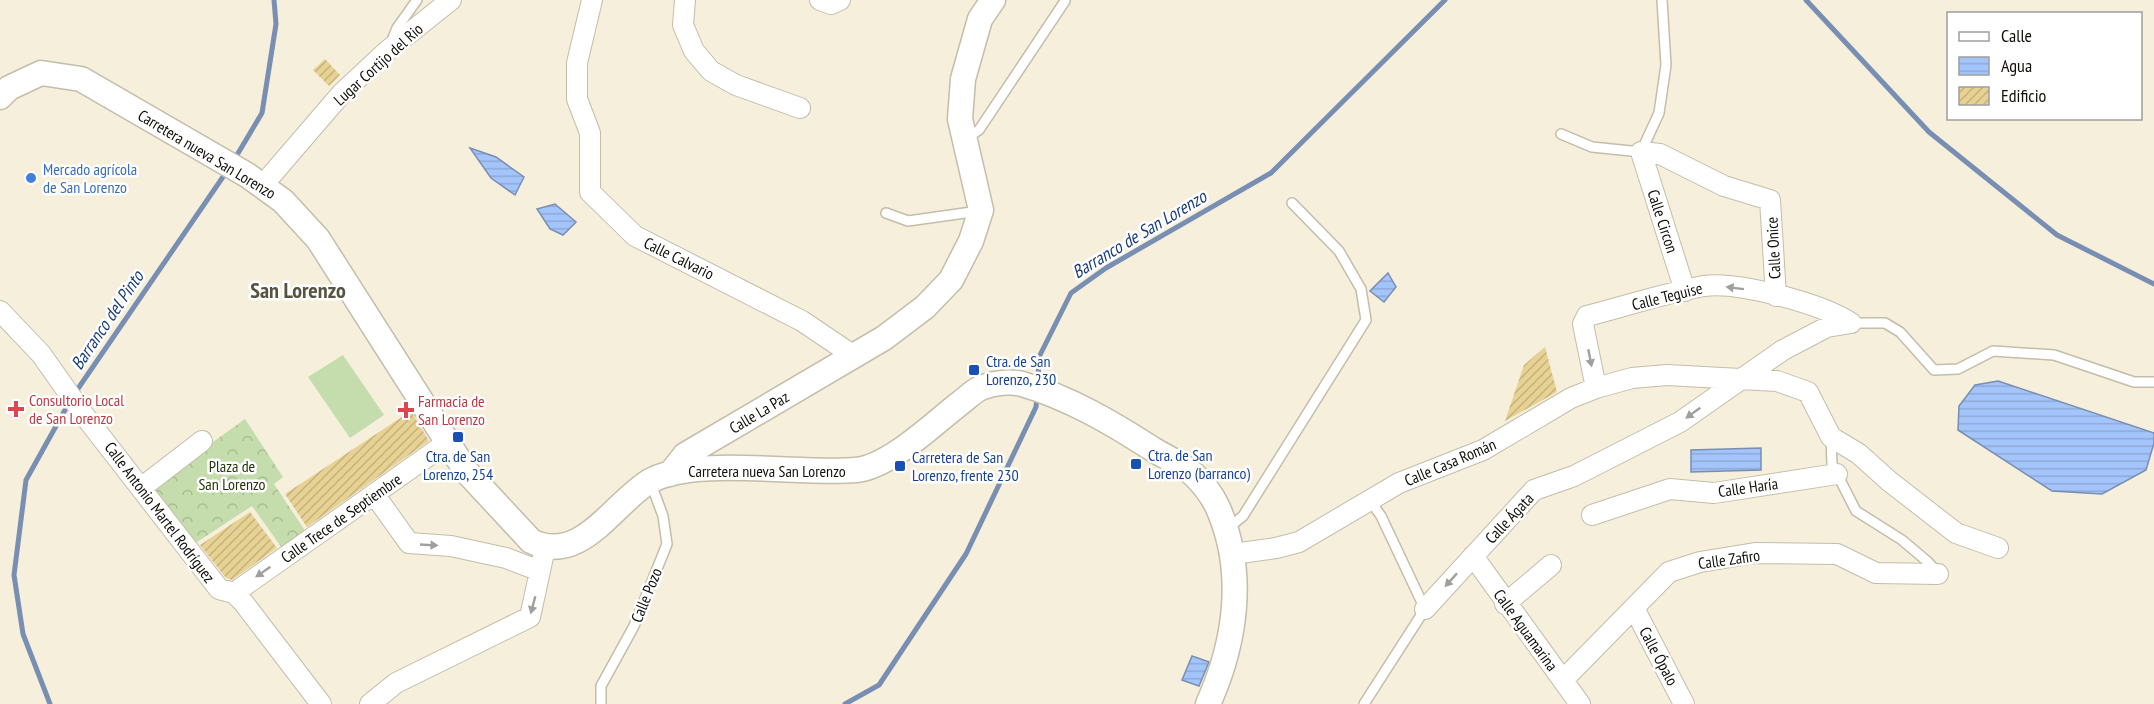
<svg xmlns="http://www.w3.org/2000/svg" width="2154" height="704" font-family="'PT Sans Narrow',sans-serif">
  <style>
    .forest { fill: url(#forest-crowns) }
    .pitch { fill: #c5ddac }
    .water { fill: url(#water-rules); stroke: #788eb2; stroke-width: 1.5 }
    .lines { fill: none; stroke-linecap: round; stroke-linejoin: round }
    .stream { stroke: #788eb2; stroke-width: 5 }
    .building { fill: url(#building-hatch) }
    .service-casing { stroke: #c3bdaa; stroke-width: 12 }
    .minor-casing { stroke: #c3bdaa; stroke-width: 22 }
    .tertiary-casing { stroke: #c3bdaa; stroke-width: 27 }
    .service { stroke: #fff; stroke-width: 9 }
    .minor { stroke: #fff; stroke-width: 20 }
    .tertiary { stroke: #fff; stroke-width: 24 }
    .oneway { fill: #a09f9d }
    .shop-dot { fill: #3f7fe0; stroke: #fff; stroke-width: 2 }
    .transit-dot { fill: #1a4fb4; stroke: #fff; stroke-width: 2 }
    .health-dot { fill: #e0444e; stroke: #fff; stroke-width: 2 }
    .labels { text-anchor: middle; dominant-baseline: central; stroke-width: 5; stroke-linejoin: round; paint-order: stroke }
    .street-label { font-size: 16px; fill: #110f09; stroke: #fff }
    .shop-label { font-size: 16px; fill: #366cbe; stroke: #fff; text-anchor: start }
    .transit-label { font-size: 16px; fill: #164399; stroke: #fff; text-anchor: start }
    .health-label { font-size: 16px; fill: #be3a42; stroke: #fff; text-anchor: start }
    .park-label { font-size: 16px; fill: #243509; stroke: #fff }
    .water-label { font-size: 18px; font-style: italic; fill: #173d7b; stroke: #fff }
    .district-label { font-size: 22px; font-weight: bold; fill: #575241; stroke: #fff }
  </style>
  <defs>
    <pattern id="forest-crowns" width="20" height="18" patternUnits="userSpaceOnUse" patternTransform="scale(1.5)"><rect width="20" height="18" fill="#c5ddac"/><path d="M2 6a3 3 0 1 1 6 0M12 15a3 3 0 1 1 6 0" fill="none" stroke="#a8bc93"/></pattern>
    <pattern id="water-rules" width="6" height="5" patternUnits="userSpaceOnUse" patternTransform="scale(1.5)"><rect width="6" height="5" fill="#a4c5fb"/><path d="M0 2.5h6" fill="none" stroke="#8ca8d6"/></pattern>
    <pattern id="building-hatch" width="6" height="6" patternUnits="userSpaceOnUse" patternTransform="scale(1.5)"><rect width="6" height="6" fill="#e7d293"/><path d="M-1 1l2-2M0 6l6-6M5 7l2-2" fill="none" stroke="#c5b37d"/></pattern>
  </defs>
  <rect width="100%" height="100%" fill="#f5efdb"/>
  <path class="forest" d="M 245,419 L 283,477 L 274,484 L 306,532 L 282,548 L 252,506 L 191,546 L 150,487 Z"/>
  <path class="pitch" d="M 343,355 L 384,415 L 350,438 L 308,377 Z"/>
  <path class="water" d="M 470,148 L 496,157 L 524,177 L 515,195 L 491,178 Z
    M 555,204 L 576,222 L 563,235 L 550,229 L 537,209 Z
    M 1388,273 L 1396,287 L 1384,302 L 1370,291 Z
    M 1998,381 L 2154,433 L 2154,443 L 2146,470 L 2102,494 L 2052,491 L 1958,430 L 1959,406 L 1975,385 Z
    M 1761,448 L 1761,470 L 1691,472 L 1691,450 Z
    M 1192,656 L 1209,662 L 1199,686 L 1182,680 Z"/>
  <g class="lines">
    <path class="stream" d="M 1806,0 L 1929,132 L 2057,235 L 2154,284
      M 234,160 L 262,113 L 276,24 L 274,0
      M 1038,381 L 1039,357 L 1071,293 L 1106,268 L 1271,173 L 1445,0
      M 75,393 L 227,171
      M 50,704 L 23,634 L 14,575 L 26,480 L 70,401
      M 845,704 L 879,685 L 966,554 L 1036,407 L 1037,396"/>
  </g>
  <path class="building" d="M 325,59 L 340,75 L 329,86 L 313,70 Z
    M 1545,347 L 1557,392 L 1505,421 L 1524,365 Z
    M 411,411 L 429,441 L 307,527 L 285,494 Z
    M 250,512 L 277,548 L 232,580 L 226,578 L 200,545 Z"/>
  <g class="lines">
    <defs>
      <path id="service" d="M 391,43 L 397,28 L 417,0
        M 1561,134 L 1592,147 L 1641,152 L 1659,113 L 1666,65 L 1662,0
        M 965,139 L 979,130 L 1065,1
        M 886,213 L 908,221 L 979,211
        M 1851,323 L 1885,323 L 1900,332 L 1934,370 L 1958,369 L 1993,351 L 2054,355 L 2134,382 L 2154,382
        M 1831,438 L 1832,464 L 1856,511 L 1902,540 L 1928,562 L 1937,572
        M 1227,529 L 1243,516 L 1366,320 L 1361,289 L 1339,251 L 1292,203
        M 601,704 L 601,686 L 634,626 L 667,544 L 663,516 L 650,481
        M 1364,704 L 1425,609 L 1381,516 L 1369,499"/>
      <path id="minor" d="M 592,0 L 577,63 L 577,99 L 590,133 L 590,192 L 635,236 L 802,321 L 854,356
        M 685,0 L 683,25 L 694,51 L 711,71 L 736,85 L 800,108
        M 820,0 L 831,4 L 840,0
        M 262,186 L 342,93 L 387,51 L 451,0
        M 1685,291 L 1641,152 L 1660,154 L 1724,186 L 1770,200 L 1776,296
        M 0,311 L 41,354 L 84,415 L 219,589 L 234,593 L 243,602 L 321,704
        M 1596,388 L 1583,324 L 1587,316 C 1626,306 1665,293 1704,286 C 1738,281 1822,304 1851,323
        M 141,488 L 202,441
        M 374,494 L 409,543 L 451,546 L 506,558 L 540,571
        M 1592,515 L 1670,489 L 1714,493 L 1837,474
        M 1233,554 L 1276,548 L 1299,542 L 1399,483 L 1483,450 L 1571,398 L 1596,388 L 1632,378 L 1667,375 L 1777,381 L 1808,392 L 1831,437 L 1859,454 L 1889,481 L 1956,533 L 1998,548
        M 1473,556 L 1580,704
        M 234,593 L 448,442
        M 1505,604 L 1551,565
        M 1634,608 L 1684,704
        M 1425,609 L 1534,490 L 1574,476 L 1680,422 L 1783,350 L 1827,327 L 1851,323
        M 1563,680 L 1669,572 L 1700,562 L 1755,553 L 1837,554 L 1876,573 L 1938,574
        M 370,704 L 396,683 L 530,617 L 545,548"/>
      <path id="tertiary" d="M 0,97 L 9,88 L 41,73 L 81,79 L 247,175 L 283,201 L 318,239 L 466,471 L 531,541 C 581,566 613,503 650,481 C 695,456 802,475 856,470 C 889,467 932,425 959,404 C 966,399 974,390 983,387 C 994,383 1010,381 1022,384 C 1070,398 1112,423 1154,450 C 1166,457 1181,464 1192,473 C 1203,483 1212,495 1218,508 C 1246,572 1236,642 1208,704
        M 670,474 L 685,455 L 884,338 L 925,307 L 951,280 L 971,241 L 981,210 L 960,119 L 963,79 L 980,19 L 993,0"/>
    </defs>
    <use href="#service" class="service-casing"/>
    <use href="#minor" class="minor-casing"/>
    <use href="#tertiary" class="tertiary-casing"/>
    <use href="#service" class="service"/>
    <use href="#minor" class="minor"/>
    <use href="#tertiary" class="tertiary"/>
  </g>
  <defs><path id="oneway-solid" d="M-6-.8H1V-3.2L6.5 0L1 3.2V.8H-6Z" transform="scale(1.5)"/></defs>
  <g class="oneway">
    <use href="#oneway-solid" transform="translate(1735 288) rotate(-173)"/>
    <use href="#oneway-solid" transform="translate(1590 358) rotate(79)"/>
    <use href="#oneway-solid" transform="translate(1693 413) rotate(144)"/>
    <use href="#oneway-solid" transform="translate(429 545) rotate(3)"/>
    <use href="#oneway-solid" transform="translate(263 572) rotate(145)"/>
    <use href="#oneway-solid" transform="translate(1451 580) rotate(132)"/>
    <use href="#oneway-solid" transform="translate(533 605) rotate(105)"/>
  </g>
  <circle class="shop-dot" cx="31" cy="178" r="6"/>
  <g class="transit-dot">
    <rect x="968" y="364" width="12" height="12" rx="3"/>
    <rect x="452" y="431" width="12" height="12" rx="3"/>
    <rect x="1130" y="458" width="12" height="12" rx="3"/>
    <rect x="894" y="460" width="12" height="12" rx="3"/>
  </g>
  <g class="health-dot">
    <path d="M13 400h6v6h6v6h-6v6h-6v-6h-6v-6h6z"/>
    <path d="M403 401h6v6h6v6h-6v6h-6v-6h-6v-6h6z"/>
  </g>
  <g class="labels">
    <g class="street-label">
      <text transform="translate(378 64) rotate(-42)">Lugar Cortijo del Rio</text>
      <text transform="translate(207 154) rotate(31)">Carretera nueva San Lorenzo</text>
      <text transform="translate(1663 221) rotate(72)">Calle Circon</text>
      <text transform="translate(1773 248) rotate(-93)">Calle Onice</text>
      <text transform="translate(679 258) rotate(26)">Calle Calvario</text>
      <text transform="translate(1667 296) rotate(-14)">Calle Teguise</text>
      <text transform="translate(759 412) rotate(-31)">Calle La Paz</text>
      <text transform="translate(1450 462) rotate(-23)">Calle Casa Román</text>
      <text x="767" y="471">Carretera nueva San Lorenzo</text>
      <text transform="translate(1748 487) rotate(-8)">Calle Haría</text>
      <text transform="translate(160 512) rotate(53)">Calle Antonio Martel Rodríguez</text>
      <text transform="translate(341 518) rotate(-35)">Calle Trece de Septiembre</text>
      <text transform="translate(1509 518) rotate(-47)">Calle Ágata</text>
      <text transform="translate(1729 559) rotate(-8)">Calle Zafiro</text>
      <text transform="translate(646 595) rotate(-68)">Calle Pozo</text>
      <text transform="translate(1526 630) rotate(54)">Calle Aguamarina</text>
      <text transform="translate(1659 656) rotate(62)">Calle Ópalo</text>
    </g>
    <g class="shop-label">
      <text x="43" y="169">Mercado agrícola<tspan x="43" dy="18">de San Lorenzo</tspan></text>
    </g>
    <g class="transit-label">
      <text x="986" y="361">Ctra. de San<tspan x="986" dy="18">Lorenzo, 230</tspan></text>
      <text x="1148" y="455">Ctra. de San<tspan x="1148" dy="18">Lorenzo (barranco)</tspan></text>
      <text x="458" y="456" text-anchor="middle">Ctra. de San<tspan x="458" dy="18">Lorenzo, 254</tspan></text>
      <text x="912" y="457">Carretera de San<tspan x="912" dy="18">Lorenzo, frente 230</tspan></text>
    </g>
    <g class="health-label">
      <text x="29" y="400">Consultorio Local<tspan x="29" dy="18">de San Lorenzo</tspan></text>
      <text x="418" y="401">Farmacia de<tspan x="418" dy="18">San Lorenzo</tspan></text>
    </g>
    <g class="park-label">
      <text x="232" y="466">Plaza de<tspan x="232" dy="18">San Lorenzo</tspan></text>
    </g>
    <g class="water-label">
      <text transform="translate(1139 234) rotate(-31)">Barranco de San Lorenzo</text>
      <text transform="translate(107 320) rotate(-56)">Barranco del Pinto</text>
    </g>
    <g class="district-label">
      <text x="298" y="290">San Lorenzo</text>
    </g>
  </g>
  <rect x="1947" y="12" width="195" height="108" fill="#ffffff" stroke="#a09f9d" stroke-width="1.5"/>
  <rect x="1959" y="32" width="30" height="9" fill="#ffffff" stroke="#a09f9d" stroke-width="1.5"/>
  <text x="2001" y="42" font-size="18" fill="#110f09">Calle</text>
  <rect x="1959" y="57" width="30" height="18" fill="url(#water-rules)" stroke="#a09f9d" stroke-width="1.5"/>
  <text x="2001" y="72" font-size="18" fill="#110f09">Agua</text>
  <rect x="1959" y="87" width="30" height="18" fill="url(#building-hatch)" stroke="#a09f9d" stroke-width="1.5"/>
  <text x="2001" y="102" font-size="18" fill="#110f09">Edificio</text>
</svg>
